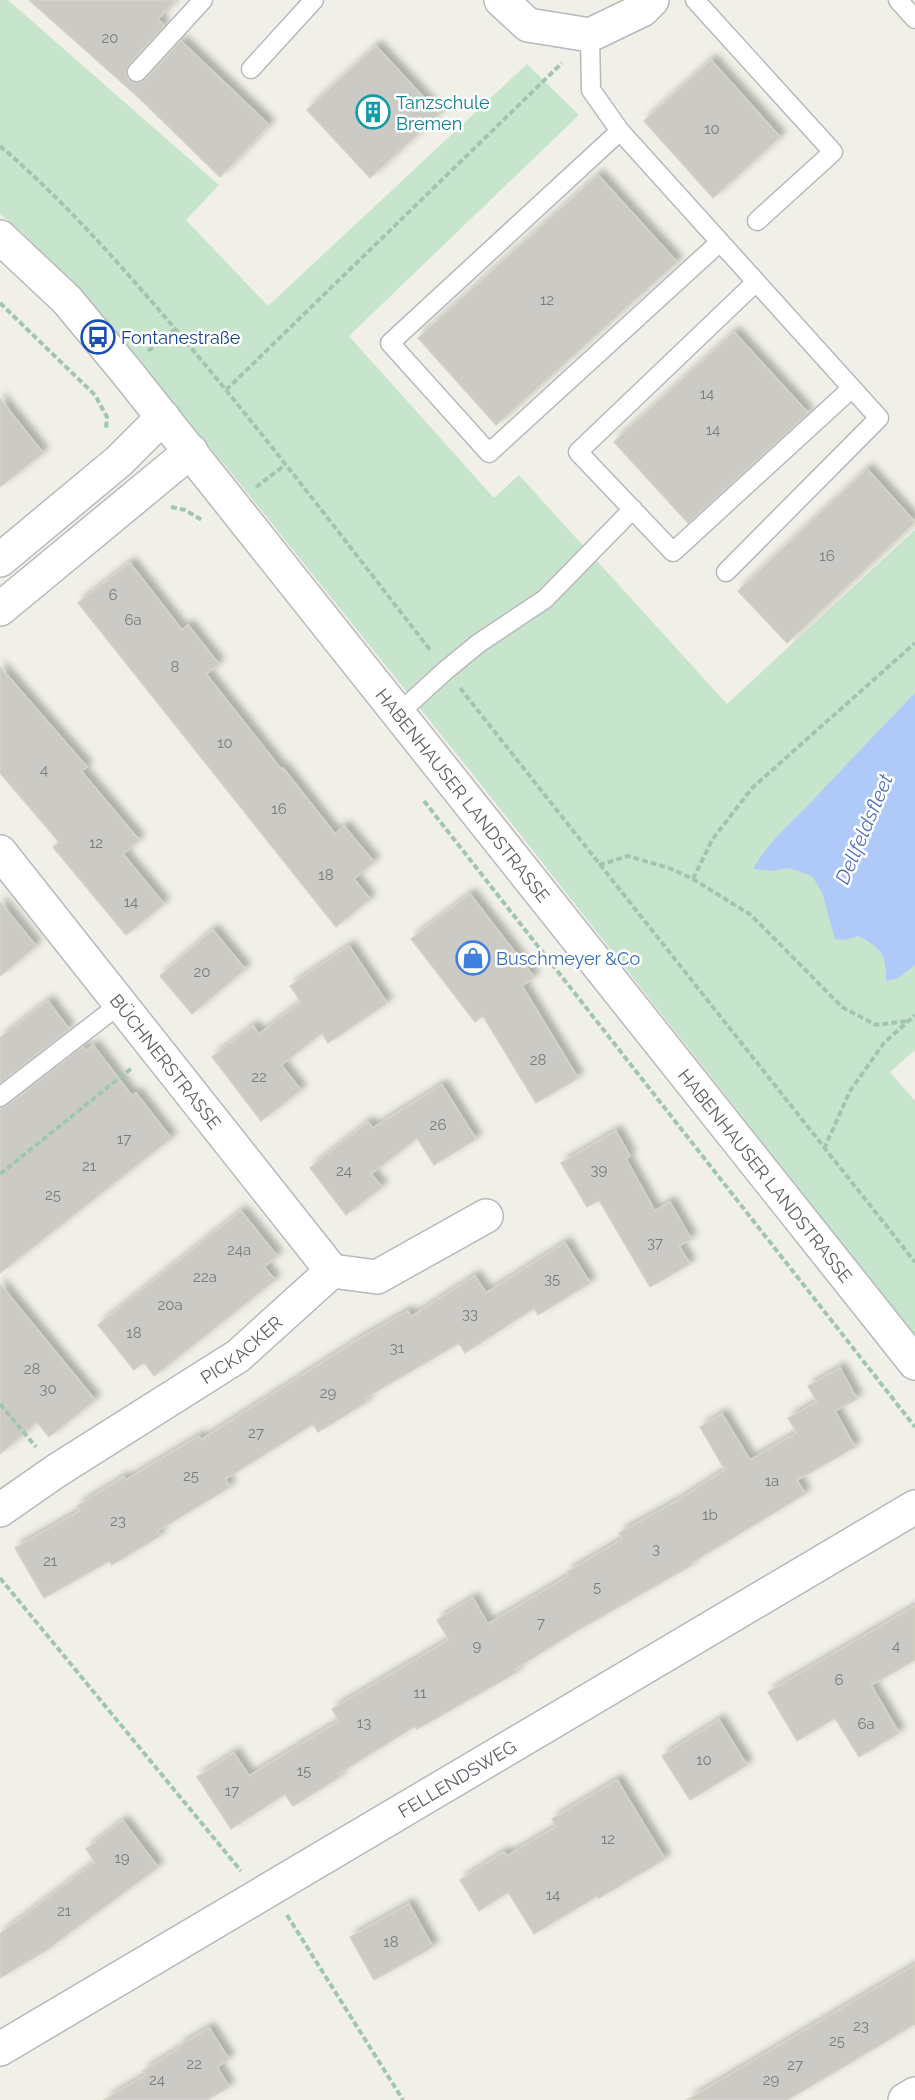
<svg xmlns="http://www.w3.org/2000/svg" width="915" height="2100" font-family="Raleway,sans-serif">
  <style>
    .green { fill: #c7e5cd }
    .water { fill: #afcaf9 }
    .building { fill: #cccac4; stroke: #d4d3c6; stroke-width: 1.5; filter: url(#shadow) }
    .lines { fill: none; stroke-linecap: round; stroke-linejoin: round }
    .service-casing { stroke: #b8b8bd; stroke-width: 21 }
    .minor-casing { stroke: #b8b8bd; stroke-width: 36 }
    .tertiary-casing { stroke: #b8b8bd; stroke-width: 36 }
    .path { stroke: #a0c6b3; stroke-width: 4; stroke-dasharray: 6 3; stroke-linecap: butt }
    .service { stroke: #fff; stroke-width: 18 }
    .minor { stroke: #fff; stroke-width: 33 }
    .tertiary { stroke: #fff; stroke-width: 33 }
    .labels { text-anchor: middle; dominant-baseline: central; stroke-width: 5; stroke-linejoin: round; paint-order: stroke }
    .number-label { font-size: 15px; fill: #7a7b7e }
    .culture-label { font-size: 18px; fill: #0d838f; stroke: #fff; text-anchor: start }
    .transit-label { font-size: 18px; fill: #164399; stroke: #fff; text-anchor: start }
    .street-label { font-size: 18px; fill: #5f6167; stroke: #fff }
    .shop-label { font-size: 18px; fill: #366cbe; stroke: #fff; text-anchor: start }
    .water-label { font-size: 20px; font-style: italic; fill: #5170bd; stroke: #fff }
  </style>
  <defs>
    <filter id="shadow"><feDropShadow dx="5.5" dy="-5.5" stdDeviation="3" flood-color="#0004"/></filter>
  </defs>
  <rect width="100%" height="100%" fill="#f0f0e8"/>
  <path class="green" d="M 0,0 L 8,0 L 219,185 L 186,220 L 268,306 L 527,64 L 579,115 L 349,336 L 494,498 L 519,475 L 727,704 L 915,530 L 915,1050 L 890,1072 L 915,1101 L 915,1336 L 467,767 L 232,474 L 108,325 L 27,237 L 0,214 Z"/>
  <path class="water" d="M 915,693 L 915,965 L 898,978 L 886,981 C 886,954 883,949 858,936 L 844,940 L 835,939 L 822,892 L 812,876 L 789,868 L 772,871 L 753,869 C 769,841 791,823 813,800 C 847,764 881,728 915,693 Z"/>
  <path class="building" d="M 29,0 L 175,0 L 158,19 L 164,26 L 128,65 L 126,75 L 129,80 L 135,83 L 145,80 L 181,41 L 269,125 L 220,177 L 138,97 Z
    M 376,46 L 439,114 L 370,178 L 307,110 Z
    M 711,60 L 780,137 L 713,198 L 644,121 Z
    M 598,175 L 677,262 L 496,425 L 418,338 Z
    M 734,332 L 808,413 L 688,523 L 614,442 Z
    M 0,399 L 43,453 L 0,487 Z
    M 867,469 L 915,522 L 787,643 L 738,591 Z
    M 130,563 L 182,630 L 188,625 L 219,664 L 206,674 L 281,769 L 283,768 L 335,834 L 344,826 L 374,862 L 354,879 L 370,899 L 336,927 L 78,603 Z
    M 0,667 L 87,767 L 81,771 L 139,840 L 123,854 L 164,904 L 126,935 L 53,847 L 59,842 L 0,773 Z
    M 470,894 L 534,977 L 522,986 L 578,1078 L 536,1103 L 483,1016 L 475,1022 L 411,939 Z
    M 0,902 L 36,946 L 0,976 Z
    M 213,930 L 245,969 L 192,1014 L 160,976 Z
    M 349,946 L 387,1003 L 328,1043 L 322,1033 L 281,1065 L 301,1090 L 261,1121 L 212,1057 L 253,1026 L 259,1034 L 301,1002 L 290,986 Z
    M 48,1001 L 69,1029 L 0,1083 L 0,1038 Z
    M 93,1045 L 132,1096 L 136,1093 L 171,1138 L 0,1273 L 0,1108 L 7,1106 L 83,1047 L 86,1051 Z
    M 442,1085 L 476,1139 L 434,1165 L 417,1138 L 371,1174 L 382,1187 L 346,1215 L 310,1168 L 368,1122 L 373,1128 Z
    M 616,1131 L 630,1156 L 626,1159 L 655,1211 L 670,1202 L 691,1239 L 679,1246 L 690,1264 L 650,1287 L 599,1200 L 587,1207 L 561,1163 Z
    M 241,1211 L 277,1256 L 264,1267 L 275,1280 L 154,1376 L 144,1362 L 134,1370 L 98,1325 Z
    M 565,1243 L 590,1283 L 538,1315 L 534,1308 L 465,1353 L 459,1343 L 365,1398 L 367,1402 L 318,1432 L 313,1424 L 225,1479 L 230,1487 L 157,1531 L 160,1536 L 112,1565 L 109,1561 L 44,1598 L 15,1548 L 80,1511 L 77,1506 L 124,1477 L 126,1480 L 199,1436 L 201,1440 L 359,1339 L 408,1311 L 411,1317 L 475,1276 L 486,1293 Z
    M 0,1284 L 95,1400 L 49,1437 L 37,1422 L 0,1454 Z
    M 840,1368 L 857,1399 L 835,1411 L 855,1447 L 797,1480 L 805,1494 L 691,1563 L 692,1565 L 571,1634 L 515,1669 L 517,1672 L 417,1729 L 415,1726 L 338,1774 L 340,1777 L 293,1806 L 285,1794 L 231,1829 L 197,1777 L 234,1753 L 249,1776 L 339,1721 L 332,1709 L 449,1640 L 437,1620 L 473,1598 L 488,1624 L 569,1576 L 567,1572 L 623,1539 L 619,1533 L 677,1501 L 725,1470 L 700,1427 L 722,1414 L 750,1460 L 797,1433 L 788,1418 L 817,1402 L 808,1386 Z
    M 915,1606 L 915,1660 L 871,1685 L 899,1733 L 859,1757 L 835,1718 L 797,1741 L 768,1692 Z
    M 719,1720 L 747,1765 L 690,1800 L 662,1756 Z
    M 617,1780 L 665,1859 L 599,1898 L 597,1896 L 534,1934 L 508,1892 L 479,1911 L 460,1880 L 504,1852 L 507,1856 L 556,1827 L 552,1819 Z
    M 123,1821 L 158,1867 L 45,1951 L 0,1978 L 0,1934 L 95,1862 L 86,1849 Z
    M 409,1904 L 433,1947 L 374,1980 L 350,1937 Z
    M 915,1965 L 915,2024 L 838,2070 L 787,2100 L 687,2100 Z
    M 209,2028 L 229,2059 L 217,2067 L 229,2087 L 207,2100 L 104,2100 L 146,2075 L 143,2071 L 180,2048 L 179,2046 Z"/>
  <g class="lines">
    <defs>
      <path id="service" d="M 695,0 L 833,152 L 757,221
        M 898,0 L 915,19
        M 590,35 L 591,90 L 620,131 L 879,418 L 726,572
        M 251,69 L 314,0
        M 137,72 L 203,0
        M 620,131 L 390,343 L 489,453 L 720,242
        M 756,282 L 578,452 L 673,552 L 852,388
        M 399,713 L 446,670 L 479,643 L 545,599 L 633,509
        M 0,1097 L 120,1004"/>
      <g id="minor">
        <path d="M 501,0 L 528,25 L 590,35 L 642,10 L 652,0"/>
        <path d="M 0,560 L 119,461 L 163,417"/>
        <path d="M 0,609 L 191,451"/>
        <path id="s1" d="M 0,852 L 332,1271"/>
        <path id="s2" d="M 0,1510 L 56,1471 L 238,1356 L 332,1271 L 377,1277 L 486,1216"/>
        <path id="s3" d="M 0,2049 L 915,1507"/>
        <path d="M 905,2100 L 915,2094"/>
      </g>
      <g id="tertiary">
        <path id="s4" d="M 0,237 L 67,300 L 125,370 L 915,1363"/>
      </g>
    </defs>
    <use href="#service" class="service-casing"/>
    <use href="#minor" class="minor-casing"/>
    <use href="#tertiary" class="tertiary-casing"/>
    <path class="path" d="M 0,146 C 67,203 125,270 182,337 C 268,439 349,546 431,651
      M 0,303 L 95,395 L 107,417 L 106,429
      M 148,351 L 175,329
      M 226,390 L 562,63
      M 256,487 L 285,465
      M 171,507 L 185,510 L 202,520
      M 460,688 L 915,1262
      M 424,801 L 915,1427
      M 599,865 L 628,856 L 669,868 L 693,879 L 751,915 L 842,1007 L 876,1025 L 908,1021
      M 693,879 L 712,840 L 752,788 L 915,643
      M 824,1149 L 850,1091 L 884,1043 L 915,1015
      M 0,1174 L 133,1067
      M 0,1404 L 36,1447
      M 0,1578 L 241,1871
      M 287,1915 L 403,2100"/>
    <use href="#service" class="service"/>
    <use href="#minor" class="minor"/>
    <use href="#tertiary" class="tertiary"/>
  </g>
  <defs>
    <symbol id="building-ring" viewBox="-11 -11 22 22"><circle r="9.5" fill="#fff" stroke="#0f9aa8" stroke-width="1.5"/><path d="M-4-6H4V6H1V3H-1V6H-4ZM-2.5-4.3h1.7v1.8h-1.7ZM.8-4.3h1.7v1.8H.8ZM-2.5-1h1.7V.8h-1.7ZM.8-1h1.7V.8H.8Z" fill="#0f9aa8"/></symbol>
    <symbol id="bus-ring" viewBox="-11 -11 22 22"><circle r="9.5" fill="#fff" stroke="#1a4fb4" stroke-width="1.5"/><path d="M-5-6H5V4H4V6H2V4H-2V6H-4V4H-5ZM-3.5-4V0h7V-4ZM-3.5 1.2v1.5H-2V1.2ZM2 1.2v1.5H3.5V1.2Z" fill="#1a4fb4"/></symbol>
    <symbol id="shop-ring" viewBox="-11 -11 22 22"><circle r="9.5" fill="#fff" stroke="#3f7fe0" stroke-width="1.5"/><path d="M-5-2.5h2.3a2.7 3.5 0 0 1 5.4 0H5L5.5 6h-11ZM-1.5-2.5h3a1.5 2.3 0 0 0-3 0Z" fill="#3f7fe0"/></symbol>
  </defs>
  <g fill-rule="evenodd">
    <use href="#building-ring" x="354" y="93" width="38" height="38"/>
    <use href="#bus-ring" x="79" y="318" width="38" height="38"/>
    <use href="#shop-ring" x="454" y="939" width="38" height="38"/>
  </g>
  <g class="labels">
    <g class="number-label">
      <text x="110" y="38">20</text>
      <text x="712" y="129">10</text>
      <text x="547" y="300">12</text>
      <text x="707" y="394">14</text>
      <text x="713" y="430">14</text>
      <text x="827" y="556">16</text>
      <text x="113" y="595">6</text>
      <text x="133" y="620">6a</text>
      <text x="175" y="667">8</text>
      <text x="225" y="743">10</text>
      <text x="44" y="770">4</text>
      <text x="279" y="809">16</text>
      <text x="96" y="843">12</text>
      <text x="326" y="875">18</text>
      <text x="131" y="902">14</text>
      <text x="202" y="972">20</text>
      <text x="538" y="1060">28</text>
      <text x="259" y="1077">22</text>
      <text x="438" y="1125">26</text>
      <text x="124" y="1139">17</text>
      <text x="89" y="1166">21</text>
      <text x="599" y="1170">39</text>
      <text x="344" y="1171">24</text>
      <text x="53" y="1195">25</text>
      <text x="655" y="1243">37</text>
      <text x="239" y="1250">24a</text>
      <text x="205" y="1277">22a</text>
      <text x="552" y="1279">35</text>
      <text x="170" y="1305">20a</text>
      <text x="470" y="1314">33</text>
      <text x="134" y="1333">18</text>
      <text x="397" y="1348">31</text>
      <text x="32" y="1369">28</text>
      <text x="48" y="1389">30</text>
      <text x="328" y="1393">29</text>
      <text x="256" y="1433">27</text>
      <text x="191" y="1476">25</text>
      <text x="772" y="1481">1a</text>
      <text x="710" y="1515">1b</text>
      <text x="118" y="1521">23</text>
      <text x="656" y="1549">3</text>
      <text x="50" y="1561">21</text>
      <text x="597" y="1587">5</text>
      <text x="541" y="1623">7</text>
      <text x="477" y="1646">9</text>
      <text x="896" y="1646">4</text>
      <text x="839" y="1680">6</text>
      <text x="420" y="1693">11</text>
      <text x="364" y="1723">13</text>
      <text x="866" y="1724">6a</text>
      <text x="704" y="1760">10</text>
      <text x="304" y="1771">15</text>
      <text x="232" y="1791">17</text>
      <text x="608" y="1839">12</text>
      <text x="122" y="1858">19</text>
      <text x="553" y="1895">14</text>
      <text x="64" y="1911">21</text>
      <text x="391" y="1942">18</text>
      <text x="861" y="2026">23</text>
      <text x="837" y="2041">25</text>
      <text x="194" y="2064">22</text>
      <text x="795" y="2065">27</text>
      <text x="157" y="2080">24</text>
      <text x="771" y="2080">29</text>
    </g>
    <g class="culture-label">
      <text x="396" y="102">Tanzschule<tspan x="396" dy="21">Bremen</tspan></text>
    </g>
    <g class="transit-label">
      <text x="121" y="337">Fontanestraße</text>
    </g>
    <g class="street-label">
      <text stroke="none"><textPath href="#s4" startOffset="726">HABENHAUSER LANDSTRASSE</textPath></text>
      <text stroke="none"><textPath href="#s1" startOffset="267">BÜCHNERSTRASSE</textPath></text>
      <text stroke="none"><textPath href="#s4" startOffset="1212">HABENHAUSER LANDSTRASSE</textPath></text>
      <text stroke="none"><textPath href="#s2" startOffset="290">PICKACKER</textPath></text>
      <text stroke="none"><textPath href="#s3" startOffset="531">FELLENDSWEG</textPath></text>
    </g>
    <g class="shop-label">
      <text x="496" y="958">Buschmeyer &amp;Co</text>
    </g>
    <g class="water-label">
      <text transform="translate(864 829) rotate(-67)">Dellfeldsfleet</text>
    </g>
  </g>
</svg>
